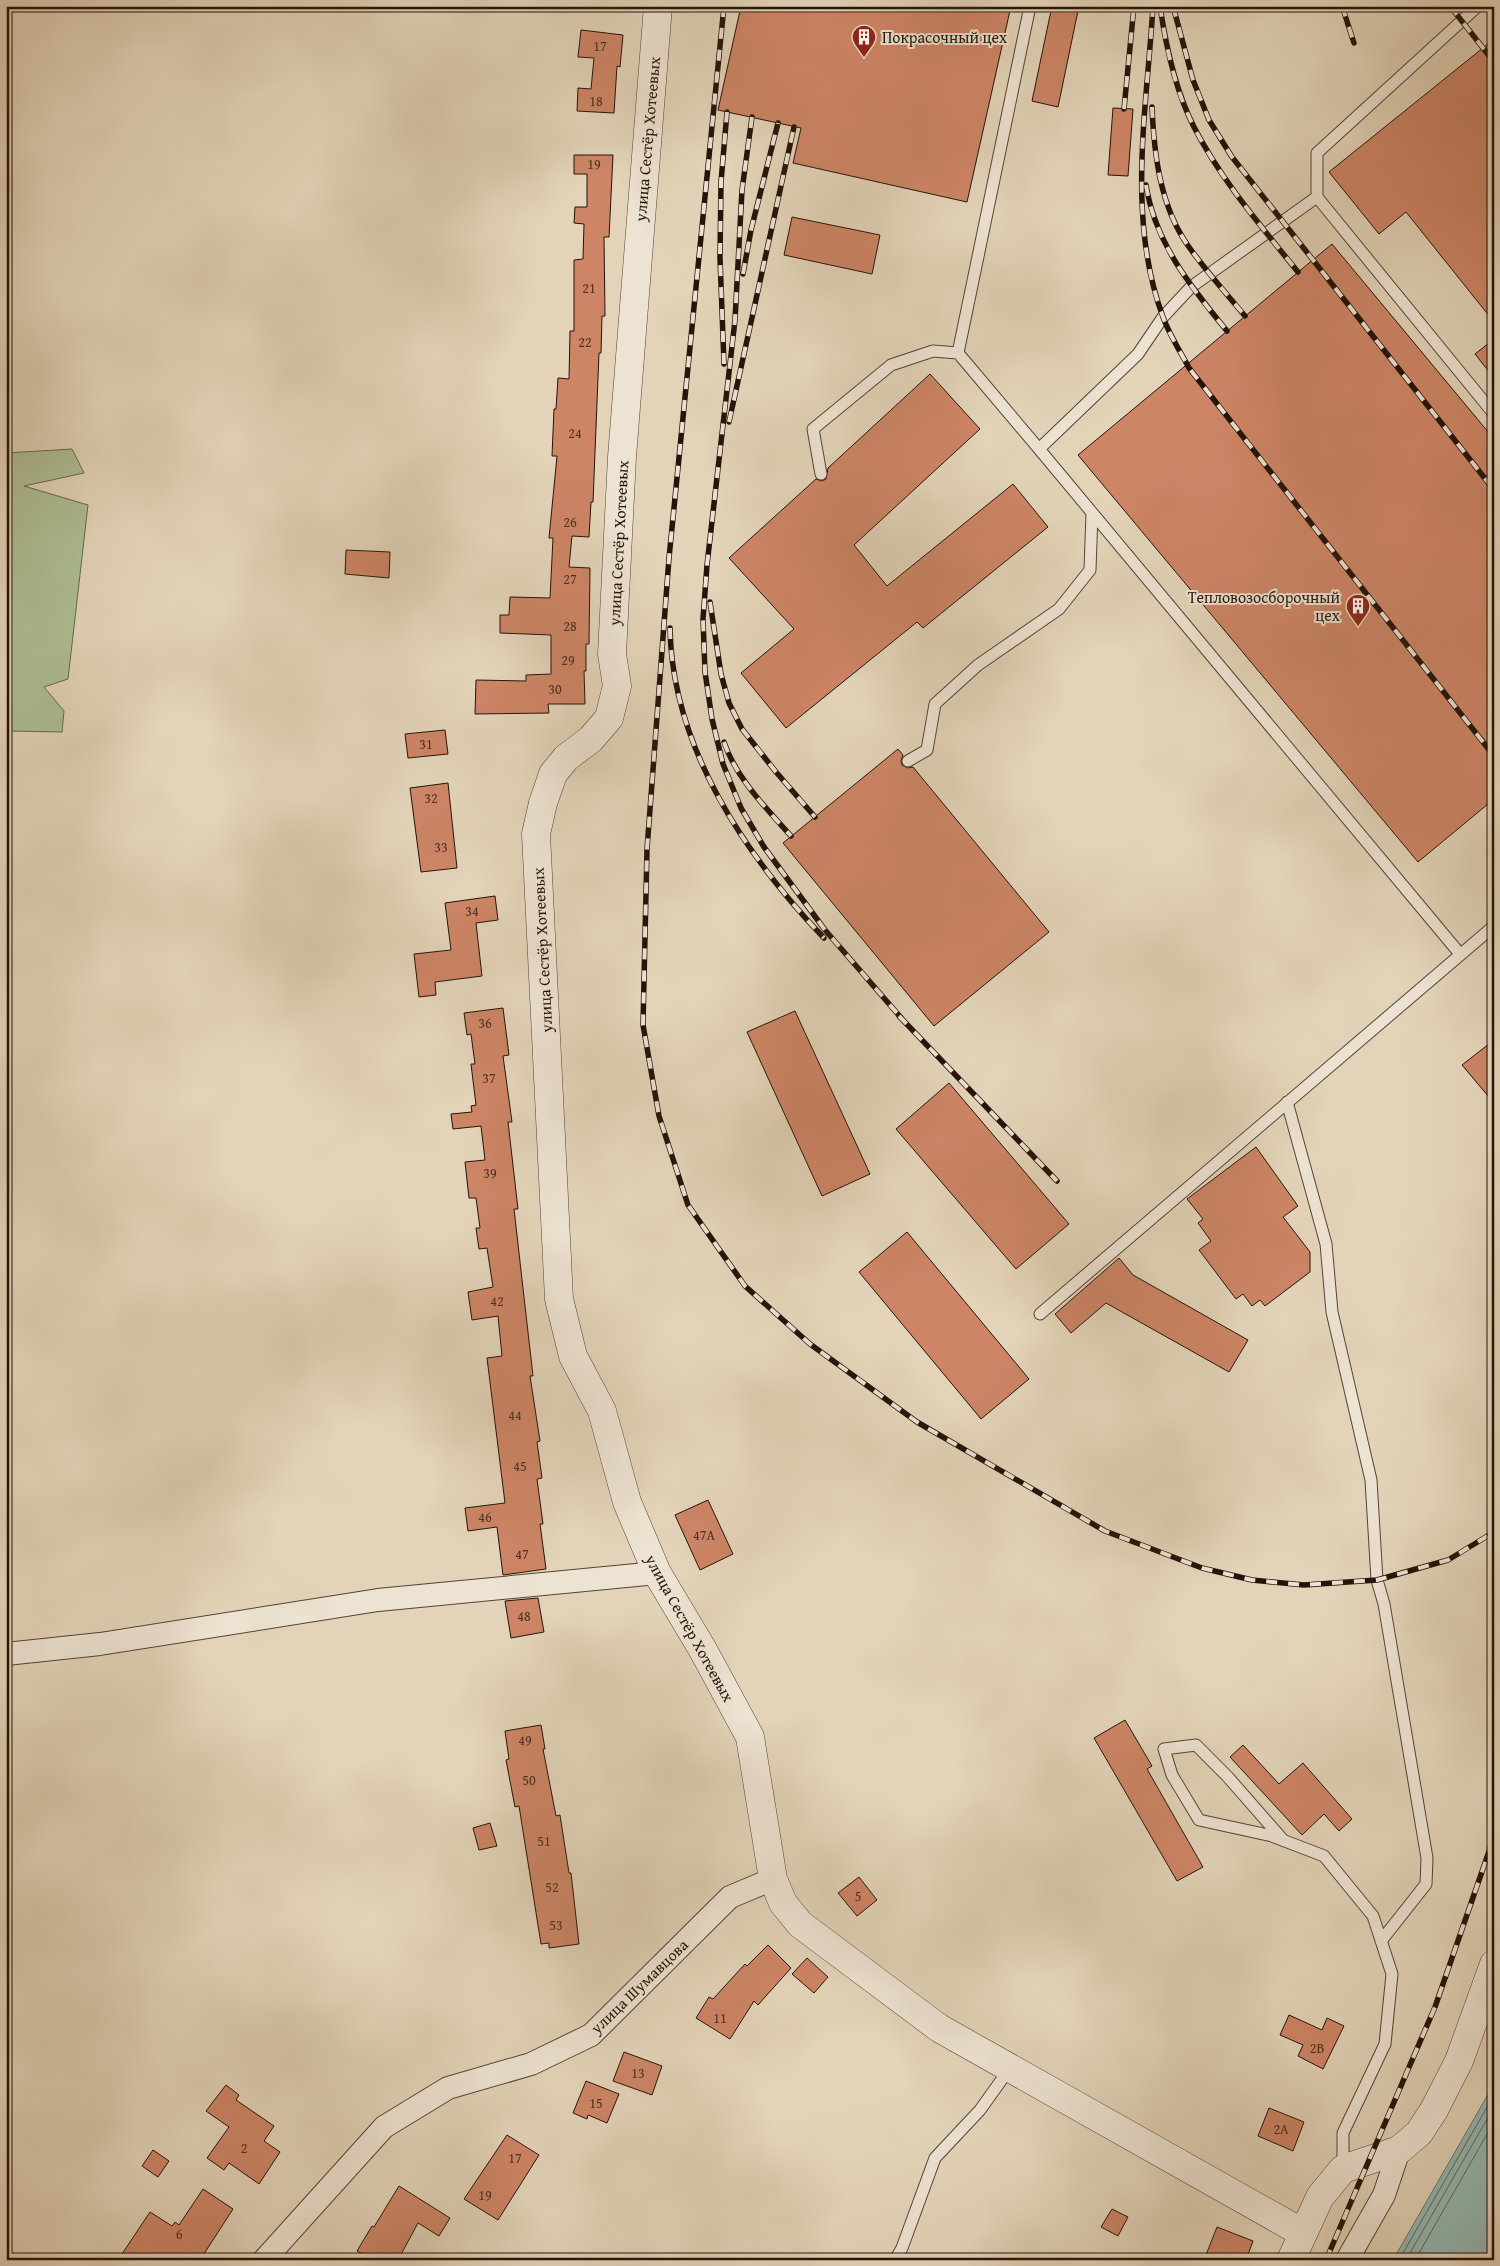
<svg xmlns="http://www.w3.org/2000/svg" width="1500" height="2266" font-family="'Gentium Book Plus',serif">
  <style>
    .green { fill: #aebe94; stroke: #69684f }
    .water { fill: #95b8b3; stroke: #68766f }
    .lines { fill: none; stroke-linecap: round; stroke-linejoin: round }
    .shore { stroke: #5c665e; stroke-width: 1 }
    .building { fill: #cd8566; stroke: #24130a }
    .service-casing { stroke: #544336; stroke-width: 13 }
    .minor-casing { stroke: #544336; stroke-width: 24 }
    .tertiary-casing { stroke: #544336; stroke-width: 29 }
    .service { stroke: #ede3d2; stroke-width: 11 }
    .minor { stroke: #ede3d2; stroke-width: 22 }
    .tertiary { stroke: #ede3d2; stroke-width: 28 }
    .rail-casing { stroke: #24130a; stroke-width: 5.5 }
    .rail { stroke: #ede3d2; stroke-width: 4; stroke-dasharray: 11; stroke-linecap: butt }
    .labels { text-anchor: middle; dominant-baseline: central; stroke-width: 4; stroke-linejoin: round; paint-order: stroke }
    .number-label { font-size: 14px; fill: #4e3021 }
    .poi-label { font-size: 16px; fill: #24130a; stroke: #ede3d2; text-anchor: start }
    .street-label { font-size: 16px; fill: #24130a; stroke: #ede3d2 }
  </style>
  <rect width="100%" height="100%" fill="#e3d4b9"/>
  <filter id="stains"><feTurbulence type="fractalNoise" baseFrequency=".004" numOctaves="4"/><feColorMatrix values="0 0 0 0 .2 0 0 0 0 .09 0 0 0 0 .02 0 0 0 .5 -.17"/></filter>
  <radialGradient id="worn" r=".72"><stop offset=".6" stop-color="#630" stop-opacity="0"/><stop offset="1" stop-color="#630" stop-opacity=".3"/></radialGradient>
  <path class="green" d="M 72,449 L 84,473 L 24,486 L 88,505 L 68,679 L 44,687 L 64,711 L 62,732 L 6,731 L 6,453 Z"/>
  <path class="water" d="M 1494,2084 L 1494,2260 L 1393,2260 Z"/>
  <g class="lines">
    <path class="shore" d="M 1399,2260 L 1494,2095
      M 1406,2260 L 1494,2107
      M 1415,2260 L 1494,2122"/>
  </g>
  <path class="building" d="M 741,6 L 1011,6 L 967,202 L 793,163 L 801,128 L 718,110 Z
    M 1052,6 L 1079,6 L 1058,107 L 1032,101 Z
    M 581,30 L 623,35 L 620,67 L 617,66 L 614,113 L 577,111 L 578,88 L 591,89 L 594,58 L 578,57 Z
    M 1494,39 L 1494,322 L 1406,212 L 1379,234 L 1329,172 Z
    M 1113,108 L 1133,109 L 1128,176 L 1108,175 Z
    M 574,155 L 613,155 L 609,237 L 604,237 L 605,316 L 602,316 L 601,353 L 599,353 L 593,502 L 591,502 L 589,537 L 572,536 L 569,567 L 590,568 L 589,644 L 586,644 L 586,671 L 584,671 L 585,704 L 548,704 L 549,713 L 475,714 L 476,680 L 526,681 L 526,675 L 551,674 L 551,635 L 500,633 L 500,615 L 509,615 L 510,597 L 550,598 L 553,538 L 549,538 L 557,456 L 552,456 L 554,409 L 556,409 L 558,378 L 569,379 L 570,331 L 574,331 L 574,260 L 583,259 L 584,224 L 574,223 L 575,207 L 587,207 L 587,174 L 574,174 Z
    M 792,217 L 880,235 L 872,274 L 784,255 Z
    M 1332,244 L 1494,439 L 1494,799 L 1418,862 L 1078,455 Z
    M 1494,339 L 1494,378 L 1475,354 Z
    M 930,374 L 980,429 L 854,545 L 887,586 L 1013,484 L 1048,527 L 923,628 L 917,622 L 786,728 L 741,673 L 794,629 L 729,558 L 816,479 L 822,481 L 826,479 L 828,468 Z
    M 346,550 L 390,552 L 389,578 L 345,574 Z
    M 445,730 L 448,754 L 408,758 L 405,734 Z
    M 898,749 L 903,755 L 901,761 L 902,765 L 908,768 L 913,767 L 1049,932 L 934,1026 L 783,843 Z
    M 448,783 L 457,868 L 421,872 L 410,788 Z
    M 495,896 L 498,920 L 476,923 L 482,976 L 435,982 L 436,995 L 419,997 L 414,954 L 451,950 L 445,903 Z
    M 503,1008 L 509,1055 L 503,1056 L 512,1122 L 508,1122 L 518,1209 L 514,1209 L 533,1376 L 530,1376 L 540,1441 L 537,1442 L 542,1478 L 537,1479 L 543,1524 L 540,1524 L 546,1569 L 503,1575 L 497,1527 L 468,1531 L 465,1508 L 505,1503 L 487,1358 L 502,1356 L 498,1316 L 472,1320 L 468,1292 L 493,1287 L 487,1248 L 479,1249 L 476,1228 L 480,1228 L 476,1198 L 469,1198 L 465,1162 L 485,1160 L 481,1126 L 453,1129 L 451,1114 L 472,1112 L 471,1106 L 476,1105 L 471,1064 L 475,1064 L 471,1034 L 467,1035 L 464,1013 Z
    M 795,1011 L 870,1174 L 822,1196 L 747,1032 Z
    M 1494,1040 L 1494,1103 L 1462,1065 Z
    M 949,1083 L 1069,1224 L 1016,1269 L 896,1129 Z
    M 1256,1147 L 1298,1206 L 1283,1217 L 1310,1252 L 1310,1272 L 1265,1306 L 1260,1300 L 1252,1306 L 1243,1294 L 1236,1299 L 1199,1250 L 1211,1241 L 1198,1223 L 1203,1219 L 1187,1199 Z
    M 907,1232 L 1029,1379 L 981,1419 L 859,1272 Z
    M 1119,1258 L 1133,1275 L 1248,1340 L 1229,1372 L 1106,1303 L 1071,1333 L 1055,1314 Z
    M 708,1500 L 733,1554 L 700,1570 L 675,1515 Z
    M 538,1598 L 544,1632 L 511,1638 L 505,1601 Z
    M 1125,1720 L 1152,1766 L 1147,1769 L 1203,1867 L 1177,1881 L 1094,1738 Z
    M 541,1725 L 545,1749 L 543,1749 L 556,1816 L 560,1815 L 569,1873 L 571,1873 L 579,1944 L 549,1948 L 549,1943 L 541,1944 L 519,1806 L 515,1807 L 506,1760 L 509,1759 L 505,1731 Z
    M 1243,1745 L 1279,1784 L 1303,1763 L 1352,1819 L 1339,1831 L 1324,1814 L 1302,1835 L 1230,1757 Z
    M 490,1823 L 497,1846 L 479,1850 L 473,1828 Z
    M 859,1877 L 877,1900 L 857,1916 L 838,1893 Z
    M 768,1945 L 791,1968 L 758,2005 L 754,2001 L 730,2039 L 696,2018 L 709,1997 L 713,1999 L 745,1964 L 747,1966 Z
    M 807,1958 L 828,1977 L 814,1993 L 792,1974 Z
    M 1289,2015 L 1322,2030 L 1327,2018 L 1344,2026 L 1323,2069 L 1298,2056 L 1303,2045 L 1280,2035 Z
    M 624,2052 L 662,2066 L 652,2095 L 613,2081 Z
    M 586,2081 L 619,2094 L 607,2123 L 588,2115 L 587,2119 L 573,2113 Z
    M 226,2085 L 239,2095 L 236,2100 L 274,2126 L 264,2141 L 280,2152 L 259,2184 L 229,2163 L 224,2170 L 207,2158 L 229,2127 L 206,2111 Z
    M 1269,2108 L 1304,2122 L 1293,2151 L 1258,2136 Z
    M 507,2135 L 539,2155 L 498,2220 L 464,2199 Z
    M 153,2150 L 169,2161 L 158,2177 L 142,2166 Z
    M 399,2186 L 450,2218 L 439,2236 L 418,2223 L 398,2260 L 372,2260 L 357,2251 L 372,2226 L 374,2227 Z
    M 203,2189 L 233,2209 L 200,2260 L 118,2260 L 150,2212 L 172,2226 L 175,2222 L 179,2225 Z
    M 1112,2209 L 1128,2217 L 1118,2236 L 1101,2227 Z
    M 1217,2227 L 1253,2241 L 1246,2260 L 1204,2260 Z"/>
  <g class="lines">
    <defs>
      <path id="service" d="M 1030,6 L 958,353 L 1039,449 L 1138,354 L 1163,317 L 1191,287 L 1317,197 L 1317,153 L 1478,6
        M 1317,197 L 1494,414
        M 1039,449 L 1460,954
        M 821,474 L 813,429 L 891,365 L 933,351 L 958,353
        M 908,761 L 927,750 L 935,704 L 978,665 L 1059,609 L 1090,570 L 1092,513
        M 1287,1102 L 1326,1244 L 1332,1312 L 1371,1480 L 1377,1580 L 1384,1604 L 1427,1858 L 1426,1884 L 1381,1941
        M 1040,1314 L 1494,926
        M 1284,1841 L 1227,1776 L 1196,1745 L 1164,1749 L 1172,1775 L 1199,1820 L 1272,1836 L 1324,1856 L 1373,1916 L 1392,1974 L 1385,2044 L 1343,2133 L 1343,2169
        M 895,2260 L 902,2248 L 935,2158 L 980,2110 L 1010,2068"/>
      <path id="minor" d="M 6,1654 L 100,1644 L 378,1600 L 657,1573
        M 264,2260 L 384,2127 L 448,2088 L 531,2064 L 591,2035 L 730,1897 L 773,1879
        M 1347,2260 L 1384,2195 L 1399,2150"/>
      <path id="tertiary" d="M 658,6 L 622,457 L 612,654 L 617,686 L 609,718 L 591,739 L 566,758 L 553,774 L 543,803 L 536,834 L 559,1299 L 573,1356 L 602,1411 L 627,1502 L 657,1573 L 703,1650 L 750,1737 L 773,1879 L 783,1903 L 800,1924 L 939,2028 L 1303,2233
        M 1291,2260 L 1320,2197 L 1343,2169 L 1399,2150 L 1419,2133 L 1434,2110 L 1459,2061 L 1494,1964"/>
    </defs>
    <use href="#service" class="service-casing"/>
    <use href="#minor" class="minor-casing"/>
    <use href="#tertiary" class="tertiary-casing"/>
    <use href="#service" class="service"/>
    <use href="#minor" class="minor"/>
    <use href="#tertiary" class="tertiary"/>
    <defs>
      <path id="rail" d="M 724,6 L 669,558 L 647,849 L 643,1025 L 659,1116 L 688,1205 L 745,1286 L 810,1344 L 917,1422 L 1105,1531 L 1202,1568 L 1252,1580 L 1304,1585 L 1377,1580 L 1448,1560 L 1494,1532
        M 1153,6 C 1147,108 1126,218 1163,317 C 1169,334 1180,351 1189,368 L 1494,756
        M 1160,6 C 1166,47 1175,90 1194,127 C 1221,180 1261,226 1298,272
        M 1173,6 L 1193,80 L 1209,120 L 1232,157 L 1494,490
        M 1342,6 L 1354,43
        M 1450,6 L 1494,62
        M 1152,107 C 1154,154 1160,207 1189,247 C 1206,271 1226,293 1245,316
        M 1124,109 L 1134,6
        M 752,117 L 742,190 L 735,320 L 707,565 L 703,619 L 705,672 L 712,719 L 723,764 L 741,808 L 764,847 L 825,930 L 903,1020
        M 1146,185 C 1155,243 1191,287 1227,331
        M 743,274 L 751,230 L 778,123
        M 724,364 L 720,258 L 721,182 L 727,112
        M 729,422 L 794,127
        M 710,602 L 721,674 L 729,703 L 742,729 L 776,772 L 815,817
        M 670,628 C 672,747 745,855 824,938
        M 724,742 C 736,778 766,808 791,836
        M 899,1016 L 1057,1181
        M 1326,2260 L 1435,2007 L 1494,1837"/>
    </defs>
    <use href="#rail" class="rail-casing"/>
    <use href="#rail" class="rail"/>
  </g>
  <defs>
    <symbol id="building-pin" viewBox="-11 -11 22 30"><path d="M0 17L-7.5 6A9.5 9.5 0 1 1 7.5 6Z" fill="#8f2418" stroke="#ede3d2"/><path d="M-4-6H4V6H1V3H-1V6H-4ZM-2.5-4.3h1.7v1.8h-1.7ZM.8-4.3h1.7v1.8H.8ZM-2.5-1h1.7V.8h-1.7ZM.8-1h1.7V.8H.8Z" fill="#fff"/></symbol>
  </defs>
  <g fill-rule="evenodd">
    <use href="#building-pin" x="850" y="23" width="28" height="38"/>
    <use href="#building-pin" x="1344" y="592" width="28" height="38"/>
  </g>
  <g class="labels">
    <g class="number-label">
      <text x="600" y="46">17</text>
      <text x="596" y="101">18</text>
      <text x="594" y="164">19</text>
      <text x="589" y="288">21</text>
      <text x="585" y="342">22</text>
      <text x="575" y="433">24</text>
      <text x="570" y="522">26</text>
      <text x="570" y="579">27</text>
      <text x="570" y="626">28</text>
      <text x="568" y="660">29</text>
      <text x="555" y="689">30</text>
      <text x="426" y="744">31</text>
      <text x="431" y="798">32</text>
      <text x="441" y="847">33</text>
      <text x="472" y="911">34</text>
      <text x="485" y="1023">36</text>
      <text x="489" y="1078">37</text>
      <text x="490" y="1173">39</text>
      <text x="497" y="1301">42</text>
      <text x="515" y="1415">44</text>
      <text x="520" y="1466">45</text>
      <text x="485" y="1517">46</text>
      <text x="704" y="1535">47А</text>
      <text x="522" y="1554">47</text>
      <text x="524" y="1616">48</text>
      <text x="525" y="1740">49</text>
      <text x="529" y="1780">50</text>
      <text x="544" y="1841">51</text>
      <text x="552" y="1887">52</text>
      <text x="858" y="1896">5</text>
      <text x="556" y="1925">53</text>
      <text x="720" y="2018">11</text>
      <text x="1317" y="2048">2В</text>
      <text x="638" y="2073">13</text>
      <text x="596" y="2103">15</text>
      <text x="1281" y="2129">2А</text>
      <text x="244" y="2148">2</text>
      <text x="515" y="2158">17</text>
      <text x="485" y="2195">19</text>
      <text x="179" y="2234">6</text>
    </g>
    <g class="poi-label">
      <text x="882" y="37">Покрасочный цех</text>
      <text x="1340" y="597" text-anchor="end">Тепловозосборочный<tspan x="1340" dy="18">цех</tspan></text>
    </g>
    <g class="street-label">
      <text transform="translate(647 139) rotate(-85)">улица Сестёр Хотеевых</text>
      <text transform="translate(618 543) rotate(-87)">улица Сестёр Хотеевых</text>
      <text transform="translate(542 950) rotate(-93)">улица Сестёр Хотеевых</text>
      <text transform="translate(690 1628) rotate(61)">улица Сестёр Хотеевых</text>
      <text transform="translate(639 1986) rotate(-44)">улица Шумавцова</text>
    </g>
  </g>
  <rect width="1500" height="2266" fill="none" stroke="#e3d4b9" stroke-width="25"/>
  <rect x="8" y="8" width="1485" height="2251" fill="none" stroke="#24130a" stroke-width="2.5"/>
  <rect x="12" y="12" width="1475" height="2241" fill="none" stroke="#24130a"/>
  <rect width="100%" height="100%" filter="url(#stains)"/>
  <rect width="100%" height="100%" fill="url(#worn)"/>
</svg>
